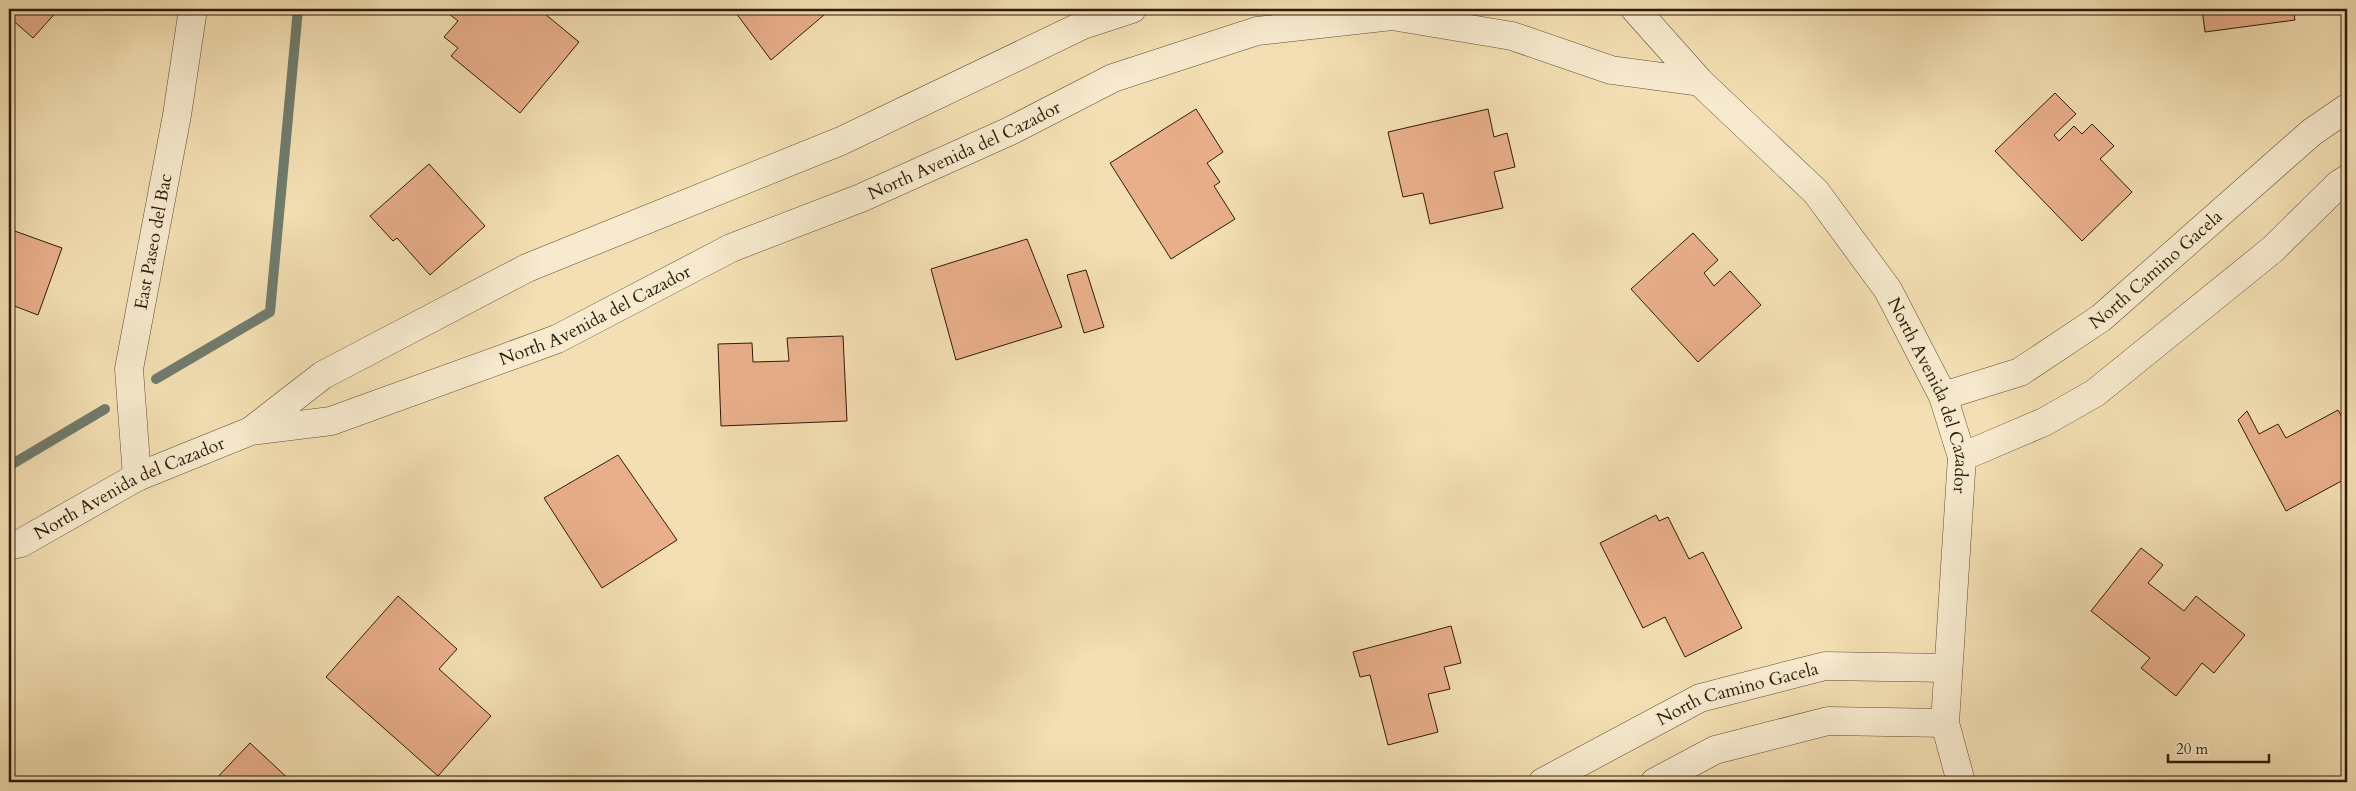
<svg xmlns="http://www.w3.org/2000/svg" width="2356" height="791" font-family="Cardo,serif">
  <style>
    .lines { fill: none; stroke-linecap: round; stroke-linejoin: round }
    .stream { stroke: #707c6d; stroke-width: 10 }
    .building { fill: #e9af8b; stroke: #2f1b07 }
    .minor-casing { stroke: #604c32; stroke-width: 29 }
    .minor { stroke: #f7eace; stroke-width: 28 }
    .labels { text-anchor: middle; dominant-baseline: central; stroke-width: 4.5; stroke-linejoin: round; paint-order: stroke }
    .street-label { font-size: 18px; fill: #2f1b07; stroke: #f7eace }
  </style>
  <rect width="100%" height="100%" fill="#f3dfb3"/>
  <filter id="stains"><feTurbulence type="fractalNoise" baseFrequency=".004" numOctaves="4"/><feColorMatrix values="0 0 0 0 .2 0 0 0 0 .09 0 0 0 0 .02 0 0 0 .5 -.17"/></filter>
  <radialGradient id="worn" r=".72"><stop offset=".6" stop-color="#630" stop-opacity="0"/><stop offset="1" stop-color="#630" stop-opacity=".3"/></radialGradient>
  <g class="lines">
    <path class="stream" d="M 156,379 L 270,312 L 298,9
      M 9,466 L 105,409"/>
  </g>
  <path class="building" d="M 9,9 L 59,9 L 33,38 L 9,17 Z
    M 443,9 L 539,9 L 579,42 L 520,113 L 451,56 L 458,48 L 444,37 L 458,21 Z
    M 733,9 L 831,9 L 771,60 Z
    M 2202,9 L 2293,9 L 2295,20 L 2205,32 Z
    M 2055,93 L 2076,114 L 2054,135 L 2059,141 L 2074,126 L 2082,134 L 2092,124 L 2114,146 L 2100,159 L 2132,192 L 2082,241 L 1995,151 Z
    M 1196,109 L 1223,152 L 1207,163 L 1220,182 L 1214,186 L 1235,219 L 1171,259 L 1110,163 Z
    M 1488,109 L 1494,137 L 1507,133 L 1515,167 L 1494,172 L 1503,208 L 1430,224 L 1423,193 L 1403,197 L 1388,132 Z
    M 429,164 L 485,226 L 430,275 L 397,238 L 393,241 L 370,216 Z
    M 9,229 L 62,248 L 38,315 L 9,304 Z
    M 1693,233 L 1718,260 L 1704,273 L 1714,286 L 1730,271 L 1761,305 L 1698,362 L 1631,289 Z
    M 1027,239 L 1062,327 L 956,360 L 931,269 Z
    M 1086,270 L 1104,327 L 1084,333 L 1067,275 Z
    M 843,336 L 847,421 L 721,426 L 718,344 L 752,343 L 753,362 L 789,361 L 787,338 Z
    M 2338,410 L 2347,426 L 2347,478 L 2286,511 L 2238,420 L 2247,411 L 2259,434 L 2278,424 L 2286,438 Z
    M 618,455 L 677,540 L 602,588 L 544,498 Z
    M 1656,515 L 1659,521 L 1668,517 L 1689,559 L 1703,552 L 1742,628 L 1685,657 L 1665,617 L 1643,628 L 1600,543 Z
    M 2141,548 L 2163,565 L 2148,583 L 2184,611 L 2196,596 L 2245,635 L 2214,673 L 2202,663 L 2176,696 L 2141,668 L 2150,658 L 2091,611 Z
    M 398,596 L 457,649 L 439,669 L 491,716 L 438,776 L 326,677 Z
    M 1451,626 L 1461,663 L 1444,667 L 1450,689 L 1428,694 L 1438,732 L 1388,745 L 1370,675 L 1360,677 L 1353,652 Z
    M 250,743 L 292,782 L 213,782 Z"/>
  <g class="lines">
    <defs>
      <g id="minor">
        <path id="s1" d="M 1635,9 L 1700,82 L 1816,192 L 1888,290 L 1943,396 L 1962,457 L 1945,723 L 1961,782"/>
        <path id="s2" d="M 1943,396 L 2020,372 L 2101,318 L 2312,132 L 2347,108"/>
        <path d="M 252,430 L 323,375 L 527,268 L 841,141 L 1083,25 L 1132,9"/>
        <path d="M 1962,457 L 2044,422 L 2095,393 L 2273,249 L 2339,184 L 2347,179"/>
        <path id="s3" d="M 137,477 L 129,369 L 177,115 L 193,9"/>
        <path id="s4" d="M 9,546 L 21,543 L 137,477 L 251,431 L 331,421 L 557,339 L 731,248 L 861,198 L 1010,131 L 1113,78 L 1257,31 L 1392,16 L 1512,36 L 1611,70 L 1700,82"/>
        <path id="s5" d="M 1543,782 L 1700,698 L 1825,666 L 1948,668"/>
        <path d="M 1655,782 L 1715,750 L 1828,721 L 1945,723"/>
      </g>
    </defs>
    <use href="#minor" class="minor-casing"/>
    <use href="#minor" class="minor"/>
  </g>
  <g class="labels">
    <g class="street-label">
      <text stroke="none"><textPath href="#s4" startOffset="1039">North Avenida del Cazador</textPath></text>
      <text stroke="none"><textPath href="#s3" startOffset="238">East Paseo del Bac</textPath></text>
      <text stroke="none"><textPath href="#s2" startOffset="251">North Camino Gacela</textPath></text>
      <text stroke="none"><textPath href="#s4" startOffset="634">North Avenida del Cazador</textPath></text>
      <text stroke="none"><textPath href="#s1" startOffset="494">North Avenida del Cazador</textPath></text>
      <text stroke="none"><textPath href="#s4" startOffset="134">North Avenida del Cazador</textPath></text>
      <text stroke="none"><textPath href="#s5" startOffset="215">North Camino Gacela</textPath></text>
    </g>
  </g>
  <rect width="2356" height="791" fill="none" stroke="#f3dfb3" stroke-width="30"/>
  <rect x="10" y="10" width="2336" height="771" fill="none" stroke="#2f1b07" stroke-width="2.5"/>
  <rect x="15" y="15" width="2326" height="761" fill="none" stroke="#2f1b07"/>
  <path d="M2168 754v8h101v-8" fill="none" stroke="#2f1b07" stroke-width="2.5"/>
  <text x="2176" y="754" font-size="15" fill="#2f1b07" stroke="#f7eace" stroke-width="4" paint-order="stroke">20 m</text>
  <rect width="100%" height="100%" filter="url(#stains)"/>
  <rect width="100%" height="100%" fill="url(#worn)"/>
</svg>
